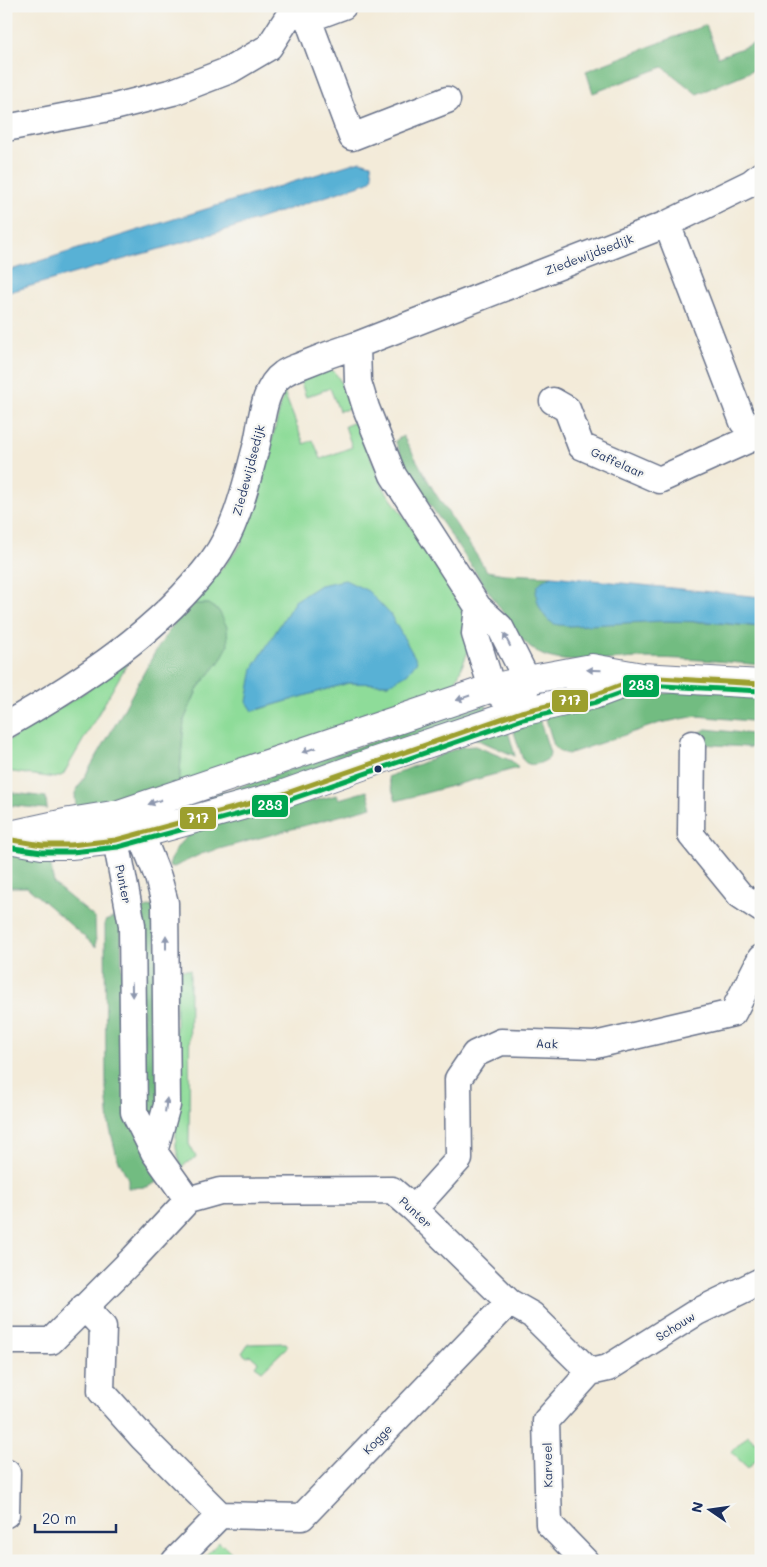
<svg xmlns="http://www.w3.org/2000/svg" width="767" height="1567" font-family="Mali,sans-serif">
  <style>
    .green { fill: #8edc99; stroke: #54867c; fill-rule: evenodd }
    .forest { fill: #72bc81; stroke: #467670 }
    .water { fill: #58b1d5; stroke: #3a709a }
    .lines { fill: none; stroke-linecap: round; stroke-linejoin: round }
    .minor-casing { stroke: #677189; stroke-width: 29 }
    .tertiary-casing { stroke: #677189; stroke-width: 30 }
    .minor { stroke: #fff; stroke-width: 26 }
    .tertiary { stroke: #fff; stroke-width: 28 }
    .bus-1-casing { stroke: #f6f6f2; stroke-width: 9 }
    .bus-2-casing { stroke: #f6f6f2; stroke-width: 9 }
    .bus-1 { stroke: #9c9f2e; stroke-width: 5 }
    .bus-2 { stroke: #00a651; stroke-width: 5 }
    .oneway { fill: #8d97ae }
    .bus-dot { fill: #1b2f5e; stroke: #f6f6f2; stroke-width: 2 }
    .labels { text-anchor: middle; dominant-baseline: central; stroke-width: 4.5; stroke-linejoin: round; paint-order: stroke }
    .street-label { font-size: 12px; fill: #1b2f5e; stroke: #f6f6f2 }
    .line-badge { stroke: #f6f6f2; stroke-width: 2 }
    .badge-label { font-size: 14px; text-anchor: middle; font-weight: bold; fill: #fff }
  </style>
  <rect width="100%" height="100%" fill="#f6f6f2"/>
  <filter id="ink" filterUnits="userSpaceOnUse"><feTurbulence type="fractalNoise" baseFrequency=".02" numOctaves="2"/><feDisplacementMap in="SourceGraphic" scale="10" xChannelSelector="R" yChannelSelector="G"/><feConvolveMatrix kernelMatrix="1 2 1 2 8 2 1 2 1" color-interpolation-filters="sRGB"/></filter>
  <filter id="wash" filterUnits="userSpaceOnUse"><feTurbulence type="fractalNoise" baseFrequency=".0096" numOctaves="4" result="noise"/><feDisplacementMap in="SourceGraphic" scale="20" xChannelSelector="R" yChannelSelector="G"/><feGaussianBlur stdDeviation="1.12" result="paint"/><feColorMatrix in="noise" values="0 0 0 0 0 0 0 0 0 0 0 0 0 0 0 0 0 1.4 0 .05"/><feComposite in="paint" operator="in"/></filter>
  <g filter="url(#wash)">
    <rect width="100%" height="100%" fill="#f3ebd9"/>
    <path class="green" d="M 325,366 C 342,373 344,392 350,409 L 339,411 L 330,388 L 306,397 L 301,383 L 305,373 Z
      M 284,392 L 304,444 L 313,440 L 321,459 L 352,447 L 345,426 L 355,422 L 385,490 L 446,577 L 466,615 L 469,649 L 456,681 L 431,704 L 179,785 L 184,720 L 198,688 L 220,661 L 208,604 L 193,604 L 240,546 L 257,499 ZM 417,661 L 389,684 L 348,683 L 253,711 Z
      M 130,659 L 63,775 L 55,778 L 6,771 L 6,742 L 88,690 Z
      M 176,970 L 190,970 L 189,1144 L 196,1157 L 181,1167 L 176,1147 Z
      M 286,1343 L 288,1346 L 262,1371 L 255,1366 L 258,1362 L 250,1355 L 247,1357 L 242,1353 L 248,1344 Z
      M 748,1435 L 761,1447 L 761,1455 L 748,1468 L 731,1452 Z
      M 219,1542 L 223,1546 L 224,1545 L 240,1561 L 200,1561 Z"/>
    <path class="forest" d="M 706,25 L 718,57 L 761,41 L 761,67 L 697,94 L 663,67 L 593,93 L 586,71 Z
      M 403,436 L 435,493 L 487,571 L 504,574 L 552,576 L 543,581 L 663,621 L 709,622 L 761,627 L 761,665 C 720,661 680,658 639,658 C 612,659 574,665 548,657 C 534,653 525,642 516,632 L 410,475 L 395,441 Z
      M 193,604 L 208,604 L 219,611 L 227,627 L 228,646 L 220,661 L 198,688 L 184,720 L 179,785 L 76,812 L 75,793 L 118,720 L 154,654 L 176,620 Z
      M 696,690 L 761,694 L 761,722 L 697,716 L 660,723 L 568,754 L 560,752 L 554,746 L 545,716 C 595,703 645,695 696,690 Z
      M 482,705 L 486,705 L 487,708 L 484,713 L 159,823 L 146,818 Z
      M 539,718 L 550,753 L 549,758 C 541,764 529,768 523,760 L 512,726 Z
      M 507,727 L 515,756 L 474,738 Z
      M 706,729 L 761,735 L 761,748 L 701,744 L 701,732 Z
      M 475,746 L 512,761 L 518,768 L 396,801 L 388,777 L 460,747 Z
      M 367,791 L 372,807 L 201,854 L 174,867 L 169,866 C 175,846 182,838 201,828 L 337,795 L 339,799 Z
      M 6,792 L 46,797 L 47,809 L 6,805 Z
      M 6,854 L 49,855 L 54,884 L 95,918 L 96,947 L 27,887 L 6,887 Z
      M 156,905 L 159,1114 L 146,1119 L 138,910 Z
      M 121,915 L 124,1102 L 161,1180 L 147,1187 L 128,1188 L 128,1179 L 117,1157 L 109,1125 L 106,1088 L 105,921 Z"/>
    <path class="water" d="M 360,161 L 371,164 L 373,176 L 369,182 L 226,230 L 6,293 L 6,263 L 9,270 L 14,269 Z
      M 552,576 L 761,597 L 761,627 L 709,622 L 663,621 L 570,626 C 564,625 556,626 551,622 C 542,617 531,593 539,584 C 542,580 548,578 552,576 Z
      M 345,580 L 368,591 L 390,614 L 417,661 L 407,674 L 389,684 L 348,683 L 253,711 L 247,702 L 253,668 L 295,601 L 320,585 Z"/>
  </g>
  <g filter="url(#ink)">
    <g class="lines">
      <defs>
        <path id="minor" d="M 343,6 L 308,19 L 352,137 L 447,100
          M 6,128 L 114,107 L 173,92 L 230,70 L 269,47 L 292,11 L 293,6
          M 667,224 L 743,422 L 761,429
          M 357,345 L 358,382 L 366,408 L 393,475 L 478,607 L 500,627 L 527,680 L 521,712 L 492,688 L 475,634 L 478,607
          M 553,401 L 567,409 L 581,446 L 659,480 L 761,434
          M 6,725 C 80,683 161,630 213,560 C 236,529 245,488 255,451 C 262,428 261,389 283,374 C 288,370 295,368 300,366 C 319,358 338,351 357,345 L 667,224 L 751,183 L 761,175
          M 692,744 L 691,835 L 740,895 L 761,909
          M 119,818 L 116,840 L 132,925 L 134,1112 L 154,1152 L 188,1200
          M 124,819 L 141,834 L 158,877 L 165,903 L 167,1105 L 154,1152
          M 414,1209 L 459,1159 L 458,1079 L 475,1054 L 501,1042 L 595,1045 L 733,1013 L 761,958
          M 84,1307 L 103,1327 L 101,1391 L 143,1438 L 220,1515
          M 6,1341 L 51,1341 L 134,1258 L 188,1200 L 220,1191 L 392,1190 L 414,1209 L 509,1302 L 532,1315 L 590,1372
          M 590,1372 L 608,1368 L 697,1312 L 761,1281
          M 6,1514 L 7,1473
          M 175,1561 L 220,1515 L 302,1517 L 509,1302
          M 585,1561 L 549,1524 L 546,1421 L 590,1372"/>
        <path id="tertiary" d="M 6,836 L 70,822 L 119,814 L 492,688 L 527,680 L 592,668 L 642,677 L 761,684
          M 14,840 L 42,845 L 71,845 L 116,840 L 141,834 L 281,795 L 376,761 L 521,712 L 594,695 L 642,677"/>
      </defs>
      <use href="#minor" class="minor-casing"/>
      <use href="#tertiary" class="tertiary-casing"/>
      <use href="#minor" class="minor"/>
      <use href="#tertiary" class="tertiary"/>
      <defs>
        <path id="bus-1" d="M 6,839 L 42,845 L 71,845 L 116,840 L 281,795 L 521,712 L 594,695 L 642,677 L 761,684"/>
        <path id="bus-2" d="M 6,847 L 42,852 L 72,852 L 118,847 L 283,802 L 523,719 L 596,702 L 643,685 L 761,691"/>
      </defs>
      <use href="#bus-1" class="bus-1-casing"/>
      <use href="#bus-2" class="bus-2-casing"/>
      <use href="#bus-1" class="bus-1"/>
      <use href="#bus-2" class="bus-2"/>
    </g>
    <defs><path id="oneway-solid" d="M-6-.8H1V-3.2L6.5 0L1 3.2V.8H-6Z" transform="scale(1.25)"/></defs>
    <g class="oneway">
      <use href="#oneway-solid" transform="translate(507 640) rotate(-117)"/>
      <use href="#oneway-solid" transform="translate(594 670) rotate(-178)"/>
      <use href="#oneway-solid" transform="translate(463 698) rotate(161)"/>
      <use href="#oneway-solid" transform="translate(309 750) rotate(161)"/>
      <use href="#oneway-solid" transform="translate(155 802) rotate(161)"/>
      <use href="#oneway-solid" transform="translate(166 942) rotate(-90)"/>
      <use href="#oneway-solid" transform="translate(132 990) rotate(89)"/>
      <use href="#oneway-solid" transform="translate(166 1105) rotate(-83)"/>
    </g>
  </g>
  <circle class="bus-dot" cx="378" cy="769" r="4.5"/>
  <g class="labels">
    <g class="street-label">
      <text transform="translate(589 254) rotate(-21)">Ziedewijdsedijk</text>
      <text transform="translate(618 462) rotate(24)">Gaffelaar</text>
      <text transform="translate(248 470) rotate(-75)">Ziedewijdsedijk</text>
      <text transform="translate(124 884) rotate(79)">Punter</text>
      <text transform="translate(547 1043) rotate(2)">Aak</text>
      <text transform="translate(416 1212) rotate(43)">Punter</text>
      <text transform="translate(675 1326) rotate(-32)">Schouw</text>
      <text transform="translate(377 1439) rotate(-46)">Kogge</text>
      <text transform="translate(547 1465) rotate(-91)">Karveel</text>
    </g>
  </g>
  <g class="line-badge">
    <rect x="622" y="674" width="38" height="24" rx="5" fill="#00a651"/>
    <rect x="551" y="689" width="38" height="24" rx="5" fill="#9c9f2e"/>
    <rect x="251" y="794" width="38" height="24" rx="5" fill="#00a651"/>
    <rect x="179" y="806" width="38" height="24" rx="5" fill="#9c9f2e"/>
  </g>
  <g class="badge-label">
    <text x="641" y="690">283</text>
    <text x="570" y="705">717</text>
    <text x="270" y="810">283</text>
    <text x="198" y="823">717</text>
  </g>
  <rect width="767" height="1567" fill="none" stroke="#f6f6f2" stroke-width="25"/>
  <g transform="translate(710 1510) rotate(283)" stroke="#f6f6f2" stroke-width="4" paint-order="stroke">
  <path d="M0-4L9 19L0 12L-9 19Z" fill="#1b2f5e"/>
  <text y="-8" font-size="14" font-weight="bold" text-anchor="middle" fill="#1b2f5e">N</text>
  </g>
  <path d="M35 1524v8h81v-8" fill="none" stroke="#1b2f5e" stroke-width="2.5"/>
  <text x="42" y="1524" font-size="15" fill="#1b2f5e" stroke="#f6f6f2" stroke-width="4" paint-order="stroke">20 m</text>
</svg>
